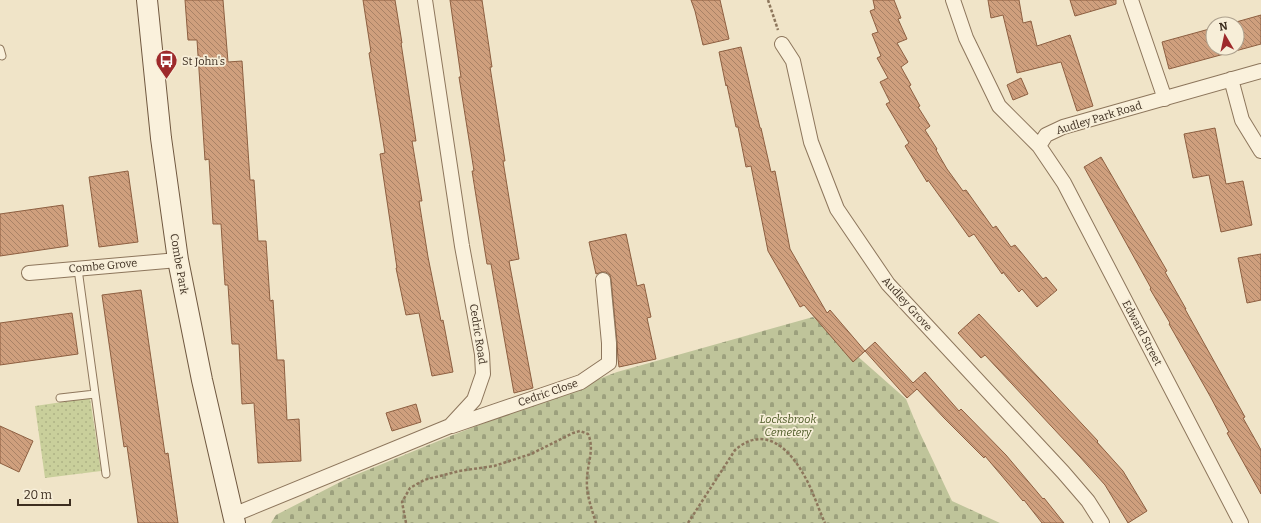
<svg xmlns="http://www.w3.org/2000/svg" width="1261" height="523" font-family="Bitter,serif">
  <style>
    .cemetery { fill: url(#cemetery-stones) }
    .garden { fill: url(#garden-dots) }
    .building { fill: url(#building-back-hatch); stroke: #8d5f41 }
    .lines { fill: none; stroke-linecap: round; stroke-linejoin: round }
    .lane-casing { stroke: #8d765c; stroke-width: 9 }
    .street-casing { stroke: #8d765c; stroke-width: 16 }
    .secondary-casing { stroke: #6f573f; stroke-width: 22 }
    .path { stroke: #8d765c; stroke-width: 2.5; stroke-dasharray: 3 2; stroke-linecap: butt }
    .lane { stroke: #faf1dc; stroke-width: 7 }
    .street { stroke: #faf1dc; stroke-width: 14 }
    .secondary { stroke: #faf1dc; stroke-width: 20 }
    .labels { text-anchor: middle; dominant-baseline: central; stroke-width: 3.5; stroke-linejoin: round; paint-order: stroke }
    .poi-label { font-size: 11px; fill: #3d2e20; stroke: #f7eed8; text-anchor: start }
    .street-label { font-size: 11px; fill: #3d2e20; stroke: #f7eed8 }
    .park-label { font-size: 11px; font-style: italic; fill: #4d5a26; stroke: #f7eed8 }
  </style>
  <defs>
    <pattern id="cemetery-stones" width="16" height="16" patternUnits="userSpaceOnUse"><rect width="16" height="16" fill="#bfc49a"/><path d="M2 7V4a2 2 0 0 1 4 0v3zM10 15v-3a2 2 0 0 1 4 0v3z" fill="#9ca07d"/></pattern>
    <pattern id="garden-dots" width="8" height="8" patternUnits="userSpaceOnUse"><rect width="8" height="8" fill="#c9cf9b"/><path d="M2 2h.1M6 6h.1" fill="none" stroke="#aeb285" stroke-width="1.8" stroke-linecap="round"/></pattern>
    <pattern id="building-back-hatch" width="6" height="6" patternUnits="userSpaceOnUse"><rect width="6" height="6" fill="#cf9f7d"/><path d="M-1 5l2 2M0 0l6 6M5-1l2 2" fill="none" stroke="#a98266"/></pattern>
  </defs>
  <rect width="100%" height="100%" fill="#f0e4c8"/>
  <path class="cemetery" d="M 813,317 L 906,399 L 919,431 L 952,501 L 1000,523 L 271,523 L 276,515 L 348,478 L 453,435 L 617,372 Z"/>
  <path class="garden" d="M 90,398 L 101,471 L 45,478 L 35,406 Z"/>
  <path class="building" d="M 185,0 L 223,0 L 228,62 L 242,61 L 250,180 L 254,180 L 258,241 L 266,241 L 270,301 L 273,300 L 277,360 L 284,360 L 287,420 L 299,419 L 301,461 L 258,463 L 254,403 L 242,404 L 239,344 L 232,344 L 228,285 L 225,285 L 221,224 L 213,224 L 209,159 L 205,160 L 197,40 L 188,40 Z
    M 363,0 L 395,0 L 402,43 L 401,43 L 416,141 L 412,141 L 422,201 L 419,201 L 428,257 L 441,321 L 443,320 L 453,372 L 432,376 L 419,313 L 406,315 L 396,268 L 397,268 L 380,154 L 385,153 L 369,53 L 371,52 Z
    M 450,0 L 482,0 L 492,67 L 490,67 L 505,161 L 503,161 L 519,259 L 509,261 L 533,388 L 514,393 L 491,264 L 487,264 L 472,171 L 474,171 L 459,77 L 461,77 Z
    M 691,0 L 720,0 L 729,39 L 703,45 L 695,11 Z
    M 873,0 L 894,0 L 901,18 L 898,19 L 907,39 L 897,43 L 908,62 L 901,67 L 911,85 L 909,86 L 920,106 L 918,107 L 930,126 L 925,130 L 937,149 L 936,150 L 947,169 L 963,191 L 966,190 L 993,228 L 996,226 L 1011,247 L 1015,245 L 1043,279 L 1046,277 L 1057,290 L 1037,307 L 1022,289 L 1019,292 L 1003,272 L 1002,274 L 974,234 L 969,237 L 928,180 L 927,182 L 905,146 L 909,143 L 886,104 L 890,102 L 880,82 L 888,78 L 877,58 L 881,56 L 872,34 L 878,32 L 870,11 L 875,9 Z
    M 988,0 L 1019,0 L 1023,23 L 1031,21 L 1037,46 L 1070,35 L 1093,106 L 1077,111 L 1061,62 L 1017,73 L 1003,15 L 991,18 Z
    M 1070,0 L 1116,0 L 1116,4 L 1075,16 Z
    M 1261,15 L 1261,44 L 1169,69 L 1162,42 L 1213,28 L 1213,48 L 1237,48 L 1237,24 L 1229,24 Z
    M 741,47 L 760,128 L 761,128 L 771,172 L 775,171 L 790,249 L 827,313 L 830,310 L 865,351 L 853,362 L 804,305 L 800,307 L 768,251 L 751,166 L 746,167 L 738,127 L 736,127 L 727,85 L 726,86 L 719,52 Z
    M 1021,78 L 1028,94 L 1013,100 L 1007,85 Z
    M 1215,128 L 1226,184 L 1243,181 L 1252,225 L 1221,232 L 1209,175 L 1193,178 L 1184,134 Z
    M 1101,157 L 1167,271 L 1165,272 L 1186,309 L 1185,309 L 1245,417 L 1243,418 L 1261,450 L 1261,494 L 1227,433 L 1229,432 L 1210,396 L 1169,324 L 1170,323 L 1150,289 L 1151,288 L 1084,167 Z
    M 128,171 L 138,242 L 99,247 L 89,177 Z
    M 63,205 L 68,246 L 0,256 L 0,214 Z
    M 626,234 L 637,286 L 644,284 L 651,317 L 647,318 L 656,359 L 619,367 L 618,359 L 617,342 L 611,279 L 610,275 L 606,272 L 602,272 L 596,274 L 589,242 Z
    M 1261,254 L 1261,300 L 1247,303 L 1238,258 Z
    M 141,290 L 165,454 L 168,453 L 178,523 L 138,523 L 127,446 L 124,447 L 102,295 Z
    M 72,313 L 78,354 L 0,365 L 0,323 Z
    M 979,314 L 1098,441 L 1097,442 L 1123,471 L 1147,511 L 1128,523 L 1105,485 L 1080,457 L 985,355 L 981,358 L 958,333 Z
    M 875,342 L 913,383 L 925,372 L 959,411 L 961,409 L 1006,455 L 1043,499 L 1044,498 L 1064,523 L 1042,523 L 1024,500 L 1023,501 L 985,456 L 984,458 L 944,418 L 917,389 L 907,398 L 865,351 Z
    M 416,404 L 421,422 L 392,431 L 386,413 Z
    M 0,426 L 33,441 L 19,472 L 0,463 Z"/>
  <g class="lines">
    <defs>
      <path id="lane" d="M 0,49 L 2,56
        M 78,269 L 106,474
        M 60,398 L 95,394"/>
      <path id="street" d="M 953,0 L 966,38 L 999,106 L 1039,146 L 1046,135 L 1063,127 L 1261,71
        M 1131,0 L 1165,99
        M 782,44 L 793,61 L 811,142 L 837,209 L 888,284 L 1063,472 L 1088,501 L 1102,523
        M 1231,79 L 1242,120 L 1261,151
        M 1039,146 L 1064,183 L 1241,523
        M 29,273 L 178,260
        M 452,426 L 581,382 L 609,363 L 609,343 L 603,280
        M 233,515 L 450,426 L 474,400 L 483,374 L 482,354 L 462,246 L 425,0"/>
      <path id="secondary" d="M 147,0 L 161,138 L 178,260 L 202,380 L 235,523"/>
    </defs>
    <use href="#lane" class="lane-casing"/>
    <use href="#street" class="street-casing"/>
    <use href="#secondary" class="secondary-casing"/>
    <path class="path" d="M 768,0 L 778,30
      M 406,523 L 402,502 L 410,488 L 424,480 L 459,471 L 494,466 L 531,454 L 573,433 L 580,431 L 588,434 C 595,449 587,464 587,480 C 586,494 592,510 596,523
      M 688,523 L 735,450 C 765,424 790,449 805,477 C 813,491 818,508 825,523"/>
    <use href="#lane" class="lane"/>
    <use href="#street" class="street"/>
    <use href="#secondary" class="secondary"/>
  </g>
  <defs>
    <symbol id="bus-pin" viewBox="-11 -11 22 30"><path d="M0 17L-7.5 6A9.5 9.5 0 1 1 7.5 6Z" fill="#9e2a2b" stroke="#f7eed8"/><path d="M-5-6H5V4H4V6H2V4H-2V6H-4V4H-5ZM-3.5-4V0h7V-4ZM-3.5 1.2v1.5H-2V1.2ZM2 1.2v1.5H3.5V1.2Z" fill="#fff"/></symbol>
  </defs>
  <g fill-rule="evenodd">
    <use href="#bus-pin" x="154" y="48" width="25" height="34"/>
  </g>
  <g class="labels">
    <g class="poi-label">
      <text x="182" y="61">St John's</text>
    </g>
    <g class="street-label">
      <text transform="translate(1099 118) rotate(-17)">Audley Park Road</text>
      <text transform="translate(179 264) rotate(80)">Combe Park</text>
      <text transform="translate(103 266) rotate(-5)">Combe Grove</text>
      <text transform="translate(907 304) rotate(48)">Audley Grove</text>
      <text transform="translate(1142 333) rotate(62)">Edward Street</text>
      <text transform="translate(478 334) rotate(81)">Cedric Road</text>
      <text transform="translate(548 393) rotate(-19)">Cedric Close</text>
    </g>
    <g class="park-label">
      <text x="788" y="419">Locksbrook<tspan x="788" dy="13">Cemetery</tspan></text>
    </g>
  </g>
  <g transform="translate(1225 36) rotate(351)"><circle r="19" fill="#f7eed8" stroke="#ada18e"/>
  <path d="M0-3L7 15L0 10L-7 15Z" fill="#9e2a2b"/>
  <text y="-6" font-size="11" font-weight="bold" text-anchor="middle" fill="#3d2e20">N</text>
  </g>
  <path d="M18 499v6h52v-6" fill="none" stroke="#3d2e20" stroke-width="2"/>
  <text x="24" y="499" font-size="12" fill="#3d2e20" stroke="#f7eed8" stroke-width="3" paint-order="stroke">20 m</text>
</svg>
